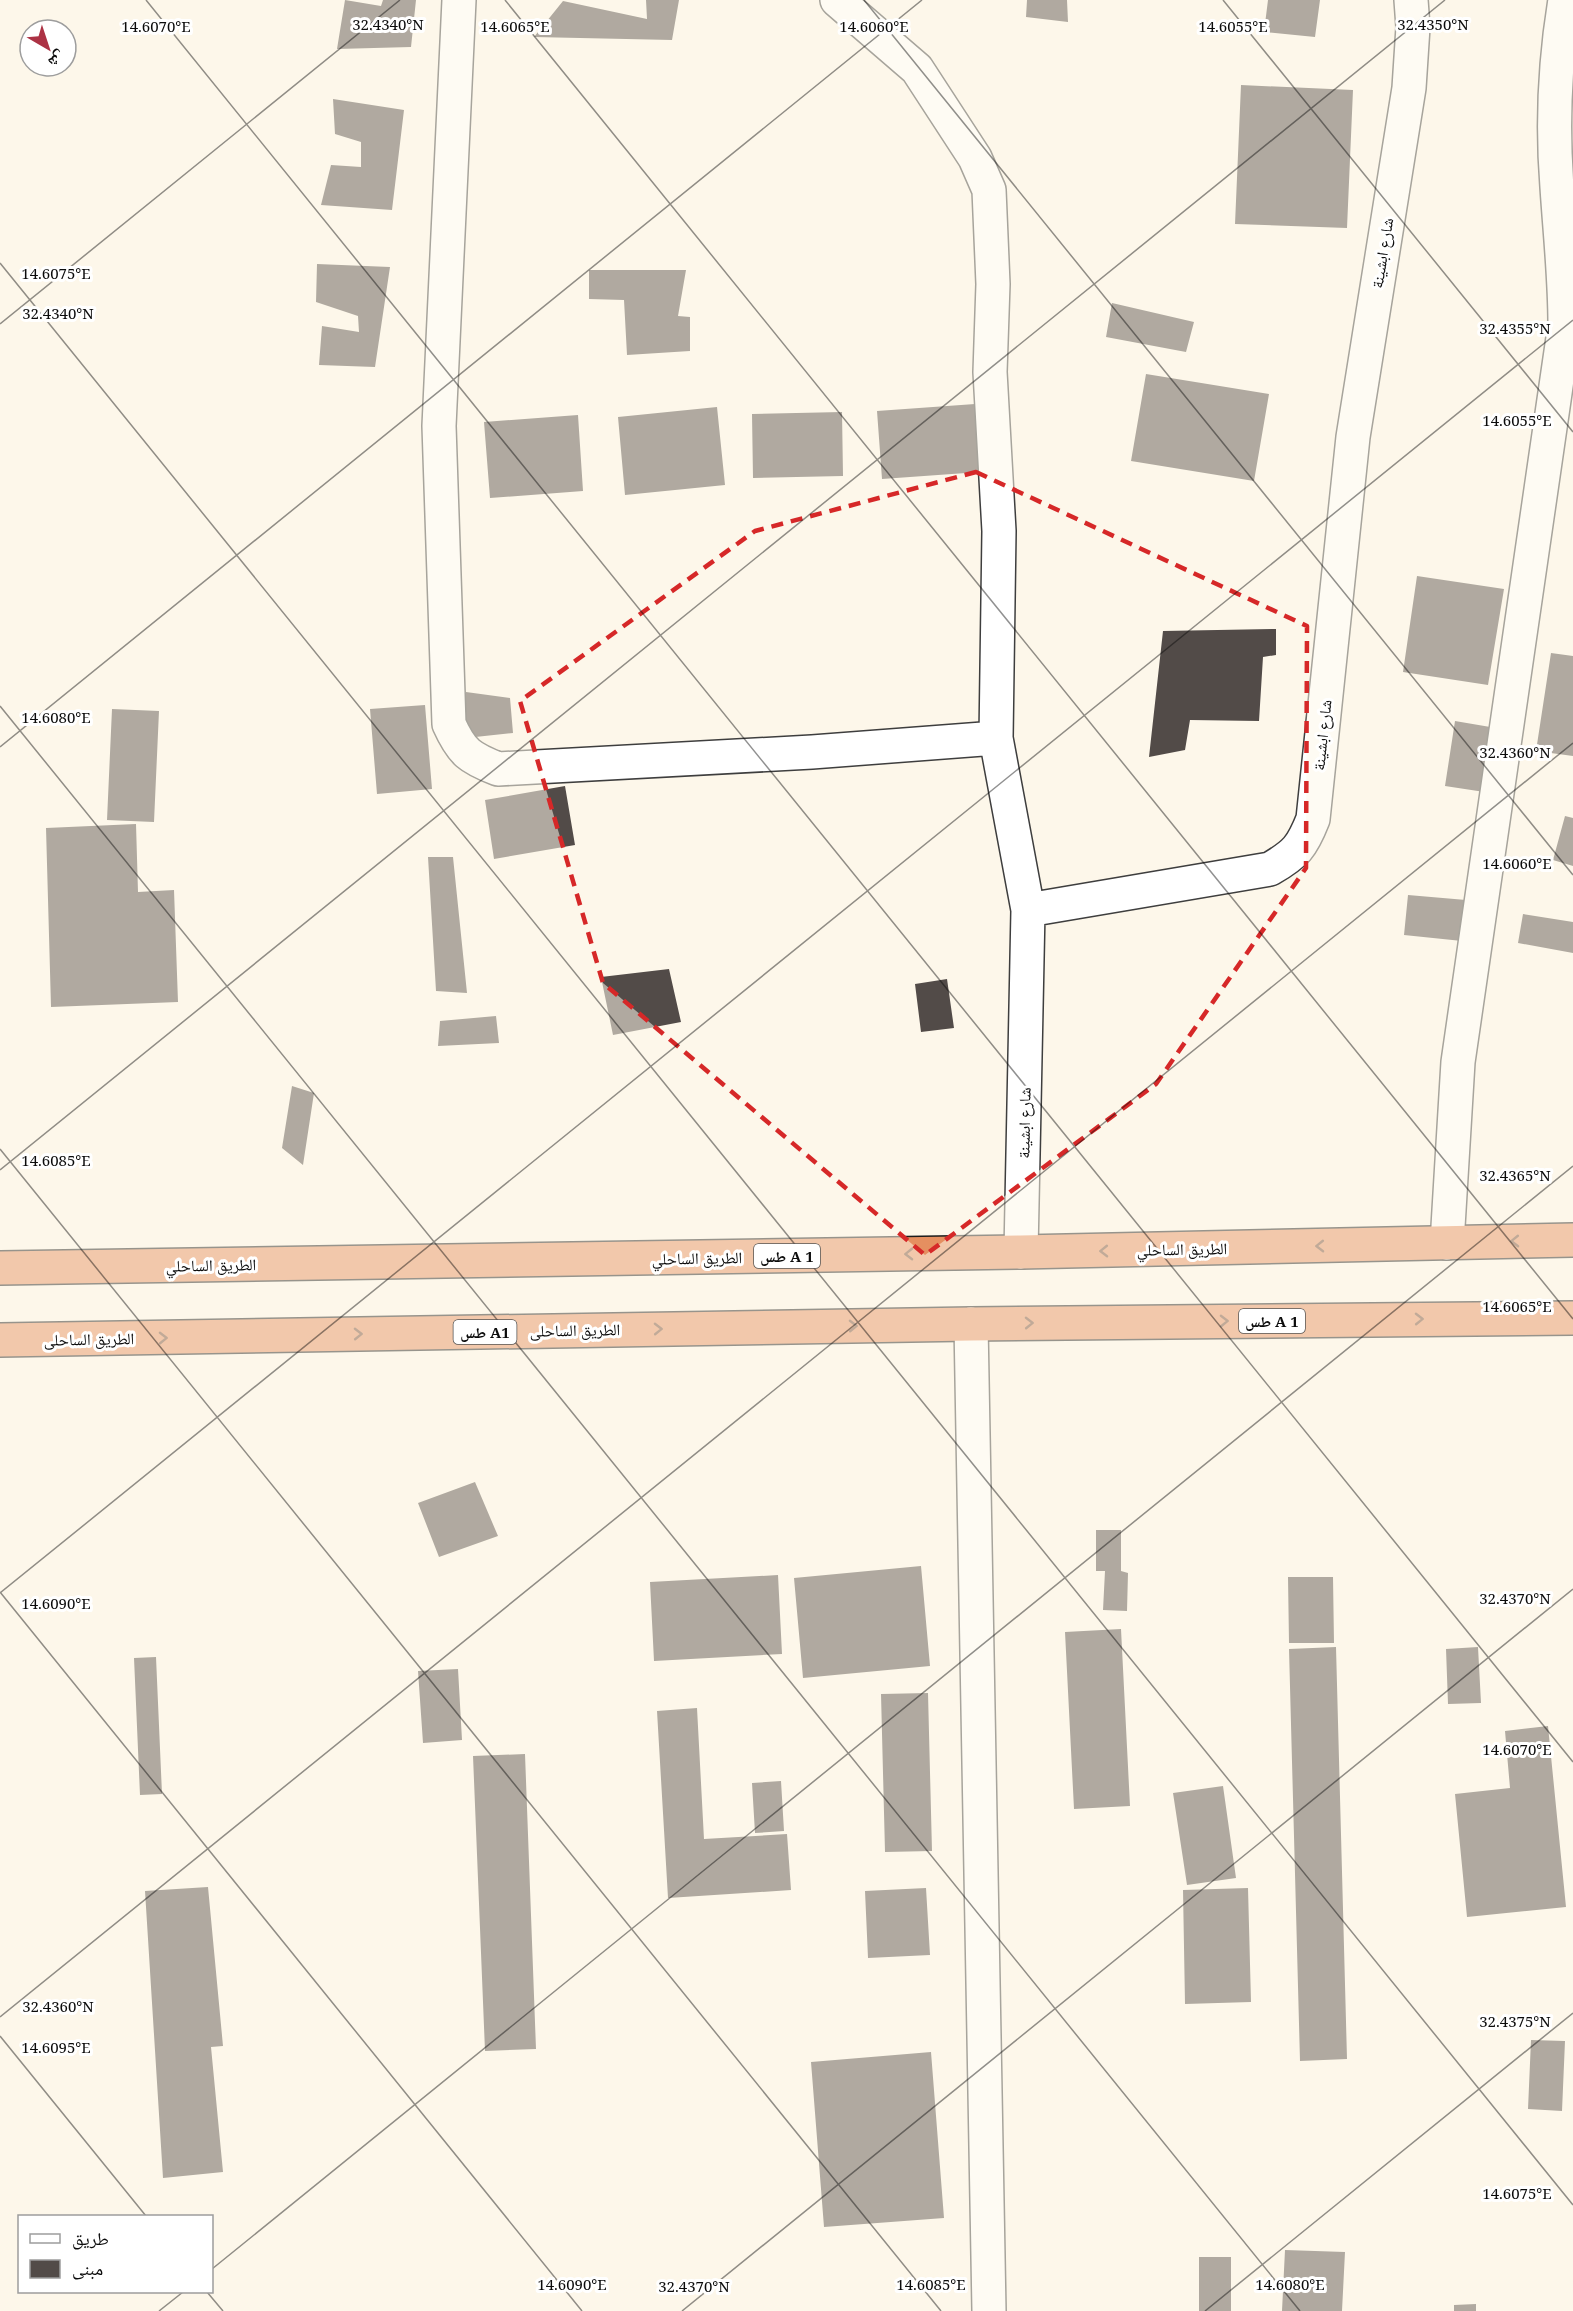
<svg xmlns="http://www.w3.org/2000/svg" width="1573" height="2311" font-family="'Noto Serif','Noto Naskh Arabic',serif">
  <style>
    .building { fill: #524b48 }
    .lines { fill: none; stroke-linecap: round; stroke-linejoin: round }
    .minor-casing { stroke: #3e3e3e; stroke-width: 36 }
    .highway-casing { stroke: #1c1c1c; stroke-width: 36 }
    .minor { stroke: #fff; stroke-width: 33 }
    .highway { stroke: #e58f60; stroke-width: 33 }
    .oneway { stroke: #784d36 }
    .marked { fill: none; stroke: #d62828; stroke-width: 4.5; stroke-dasharray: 12 8; stroke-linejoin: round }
    .ticks { fill: none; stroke: #0b0b0b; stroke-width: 1.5; stroke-opacity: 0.45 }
    .labels { text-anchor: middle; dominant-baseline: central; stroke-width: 6; stroke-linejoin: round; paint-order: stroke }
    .shield { fill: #fff; stroke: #545454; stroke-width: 1.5 }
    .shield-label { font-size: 15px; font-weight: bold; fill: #0b0b0b }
    .street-label { font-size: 16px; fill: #0b0b0b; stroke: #fff }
    .ticks-label { font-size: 15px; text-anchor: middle; fill: #0b0b0b; stroke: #fff; stroke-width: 6; stroke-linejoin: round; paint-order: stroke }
  </style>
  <rect width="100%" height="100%" fill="#fdf7ea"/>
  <path class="building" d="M 345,0 L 381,6 L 383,0 L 416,0 L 411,47 L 337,49 Z
    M 646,0 L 679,0 L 672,40 L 534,37 L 563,1 L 647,19 Z
    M 1027,0 L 1067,0 L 1068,22 L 1026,17 Z
    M 1268,0 L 1320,0 L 1315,37 L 1264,32 Z
    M 1241,85 L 1353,90 L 1347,228 L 1235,224 Z
    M 333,99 L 404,110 L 392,210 L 321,205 L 331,165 L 361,167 L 361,142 L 335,134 Z
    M 317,264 L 390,267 L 375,367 L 319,365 L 322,326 L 359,332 L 358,316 L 316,302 Z
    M 589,270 L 686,270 L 678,316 L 690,317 L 690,351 L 627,355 L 624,300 L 589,299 Z
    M 1112,303 L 1194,322 L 1186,352 L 1106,337 Z
    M 1146,374 L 1269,394 L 1254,481 L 1131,461 Z
    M 975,404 L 980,472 L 882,479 L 877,411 Z
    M 717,407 L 725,485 L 625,495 L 618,417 Z
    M 842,412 L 843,476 L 753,478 L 752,414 Z
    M 578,415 L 583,491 L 490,498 L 484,422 Z
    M 1417,576 L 1504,589 L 1488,685 L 1403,672 Z
    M 1276,629 L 1276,655 L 1263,657 L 1259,721 L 1190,720 L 1185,750 L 1149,757 L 1163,631 Z
    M 1551,653 L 1573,656 L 1573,756 L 1536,751 Z
    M 466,692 L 510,698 L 513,733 L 466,738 Z
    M 425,705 L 432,789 L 377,794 L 370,709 Z
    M 112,709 L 159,711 L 154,822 L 107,820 Z
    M 1455,721 L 1502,729 L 1491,793 L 1445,786 Z
    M 565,786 L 575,845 L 494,859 L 485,800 Z
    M 1565,816 L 1573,818 L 1573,866 L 1553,860 Z
    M 136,824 L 138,892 L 174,890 L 178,1002 L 51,1007 L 46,828 Z
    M 428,857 L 453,857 L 467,993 L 436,991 Z
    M 1408,895 L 1466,900 L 1462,941 L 1404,935 Z
    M 1523,914 L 1573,922 L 1573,953 L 1518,943 Z
    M 669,969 L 681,1022 L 613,1035 L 601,977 Z
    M 947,979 L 954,1028 L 921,1032 L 915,984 Z
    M 496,1016 L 499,1043 L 438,1046 L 440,1021 Z
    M 292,1086 L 314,1093 L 303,1165 L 282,1148 Z
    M 475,1482 L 498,1536 L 439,1557 L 418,1503 Z
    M 1096,1530 L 1121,1530 L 1121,1571 L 1128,1573 L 1127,1611 L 1103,1610 L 1105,1571 L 1096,1571 Z
    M 921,1566 L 930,1666 L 803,1678 L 794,1578 Z
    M 778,1575 L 782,1654 L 654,1661 L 650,1582 Z
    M 1288,1577 L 1333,1577 L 1334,1643 L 1289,1643 Z
    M 1121,1629 L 1130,1806 L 1074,1809 L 1065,1632 Z
    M 1336,1647 L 1347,2059 L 1300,2061 L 1289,1649 Z
    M 1478,1647 L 1481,1703 L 1448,1704 L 1446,1649 Z
    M 156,1657 L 162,1794 L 140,1795 L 134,1658 Z
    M 458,1669 L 462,1740 L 423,1743 L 418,1671 Z
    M 928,1693 L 932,1851 L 885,1852 L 881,1694 Z
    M 697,1708 L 704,1839 L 787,1834 L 791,1890 L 668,1898 L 657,1711 Z
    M 1548,1726 L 1566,1907 L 1467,1917 L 1455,1794 L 1510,1788 L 1505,1731 Z
    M 525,1754 L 536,2049 L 485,2051 L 473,1756 Z
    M 781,1781 L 784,1831 L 755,1833 L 752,1783 Z
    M 1223,1786 L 1236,1878 L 1187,1885 L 1173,1793 Z
    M 208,1887 L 223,2046 L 211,2047 L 223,2172 L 163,2178 L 145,1891 Z
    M 926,1888 L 930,1955 L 868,1958 L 865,1891 Z
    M 1248,1888 L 1251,2002 L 1185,2004 L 1183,1890 Z
    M 1531,2040 L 1565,2041 L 1562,2111 L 1528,2109 Z
    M 931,2052 L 944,2218 L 824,2227 L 811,2062 Z
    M 1285,2250 L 1345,2252 L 1342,2311 L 1282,2311 Z
    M 1199,2257 L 1231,2257 L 1231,2311 L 1199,2311 Z
    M 1476,2304 L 1476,2311 L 1454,2311 L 1454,2305 Z"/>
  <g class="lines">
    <defs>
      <path id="minor" d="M 459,0 L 439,426 L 449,724 C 462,753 470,758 498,769 L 812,752 L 996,738
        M 837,0 L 917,69 L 975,158 L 989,190 L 993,284 L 990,372 L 999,531 L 996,738 L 1028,910 L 1021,1252
        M 1028,910 L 1270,869 C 1296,854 1302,847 1313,819 L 1353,437 L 1409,88 L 1413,27 L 1411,0
        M 1447,1243 L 1458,1062 L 1565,324 C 1565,277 1560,233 1557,187 C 1552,125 1555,61 1565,0
        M 971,1324 L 989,2311"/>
      <path id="highway" d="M 0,1268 L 1021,1252 L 1573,1240
        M 0,1340 L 971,1324 L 1573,1318"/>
    </defs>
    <use href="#minor" class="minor-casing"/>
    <use href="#highway" class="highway-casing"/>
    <use href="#minor" class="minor"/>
    <use href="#highway" class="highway"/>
  </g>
  <defs><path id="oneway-chevron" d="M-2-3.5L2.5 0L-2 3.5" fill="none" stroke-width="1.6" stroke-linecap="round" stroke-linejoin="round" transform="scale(1.5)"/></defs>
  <g class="oneway">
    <use href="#oneway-chevron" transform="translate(1515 1241) rotate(179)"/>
    <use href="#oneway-chevron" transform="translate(1320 1246) rotate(179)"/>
    <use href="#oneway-chevron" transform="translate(1104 1251) rotate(179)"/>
    <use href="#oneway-chevron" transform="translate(909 1254) rotate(179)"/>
    <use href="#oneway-chevron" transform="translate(1419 1319) rotate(-1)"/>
    <use href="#oneway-chevron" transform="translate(1224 1321) rotate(-1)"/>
    <use href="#oneway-chevron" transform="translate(1029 1323) rotate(-1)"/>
    <use href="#oneway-chevron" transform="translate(853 1326) rotate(-1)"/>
    <use href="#oneway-chevron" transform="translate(658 1329) rotate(-1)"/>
    <use href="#oneway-chevron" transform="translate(358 1334) rotate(-1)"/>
    <use href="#oneway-chevron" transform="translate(163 1338) rotate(-1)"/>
  </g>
  <path d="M0 0H1573V2311H0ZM 976,472 L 1307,626 L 1306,868 L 1156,1084 L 925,1255 L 603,983 L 520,701 L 755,531 Z" fill="#fdf7ea" fill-opacity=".55" fill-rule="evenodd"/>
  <path class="marked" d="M 976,472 L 1307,626 L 1306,868 L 1156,1084 L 925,1255 L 603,983 L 520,701 L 755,531 Z"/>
  <path class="ticks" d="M 146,0 L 1573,1762M 505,0 L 1573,1319M 864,0 L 1573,875M 1223,0 L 1573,432M 0,263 L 1573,2205M 0,324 L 400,0M 0,706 L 1300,2311M 0,747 L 922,0M 0,1149 L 941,2311M 0,1170 L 1445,0M 0,1592 L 582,2311M 0,1593 L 1573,320M 0,2017 L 1573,743M 0,2036 L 146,2216M 212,2269 L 1573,1166M 207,2292 L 223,2311M 159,2311 L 183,2292M 682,2311 L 1573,1589M 1205,2311 L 1573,2013"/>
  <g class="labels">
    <g class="shield">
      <rect x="754" y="1244" width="66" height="24" rx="4.5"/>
      <rect x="1239" y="1309" width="66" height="24" rx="4.5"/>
      <rect x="453.5" y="1320" width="63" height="24" rx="4.5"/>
    </g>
    <g class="shield-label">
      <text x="787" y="1256">طس A 1</text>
      <text x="1272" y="1321">طس A 1</text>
      <text x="485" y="1332">طس A1</text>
    </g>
    <g class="street-label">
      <text transform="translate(1382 253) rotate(-81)">شارع ابشينة</text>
      <text transform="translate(1322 735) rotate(-84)">شارع ابشينة</text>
      <text transform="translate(1024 1123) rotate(-89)">شارع ابشينة</text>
      <text transform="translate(1182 1249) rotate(-1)">الطريق الساحلي</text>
      <text transform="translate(697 1258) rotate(-1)">الطريق الساحلي</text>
      <text transform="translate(211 1265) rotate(-1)">الطريق الساحلي</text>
      <text transform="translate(575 1330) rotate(-1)">الطريق الساحلى</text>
      <text transform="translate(89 1339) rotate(-1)">الطريق الساحلى</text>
    </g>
  </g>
  <g class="ticks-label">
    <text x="388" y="30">32.4340°N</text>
    <text x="1433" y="30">32.4350°N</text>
    <text x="515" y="32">14.6065°E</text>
    <text x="874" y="32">14.6060°E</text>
    <text x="1233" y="32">14.6055°E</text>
    <text x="156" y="32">14.6070°E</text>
    <text x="56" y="279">14.6075°E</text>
    <text x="58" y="319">32.4340°N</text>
    <text x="1515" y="334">32.4355°N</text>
    <text x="1517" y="426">14.6055°E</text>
    <text x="56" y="723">14.6080°E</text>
    <text x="1515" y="758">32.4360°N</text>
    <text x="1517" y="869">14.6060°E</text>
    <text x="56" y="1166">14.6085°E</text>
    <text x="1515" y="1181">32.4365°N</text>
    <text x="1517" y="1312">14.6065°E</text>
    <text x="1515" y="1604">32.4370°N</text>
    <text x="56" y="1609">14.6090°E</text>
    <text x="1517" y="1755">14.6070°E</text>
    <text x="58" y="2012">32.4360°N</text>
    <text x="1515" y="2027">32.4375°N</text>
    <text x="56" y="2053">14.6095°E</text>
    <text x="1517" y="2199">14.6075°E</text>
    <text x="572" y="2290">14.6090°E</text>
    <text x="931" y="2290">14.6085°E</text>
    <text x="1290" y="2290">14.6080°E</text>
    <text x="694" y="2292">32.4370°N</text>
  </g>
  <rect x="18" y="2215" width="195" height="78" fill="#ffffff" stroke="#9d9d9d" stroke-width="1.5"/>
  <rect x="30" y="2234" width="30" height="9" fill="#ffffff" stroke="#9d9d9d" stroke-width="1.5"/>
  <text x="72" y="2245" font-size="18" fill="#0b0b0b">طريق</text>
  <rect x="30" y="2260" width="30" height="18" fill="#524b48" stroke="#9d9d9d" stroke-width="1.5"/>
  <text x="72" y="2275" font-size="18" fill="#0b0b0b">مبنى</text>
  <g transform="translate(48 48) rotate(141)"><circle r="28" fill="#ffffff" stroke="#9d9d9d" stroke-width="1.5"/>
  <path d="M0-4.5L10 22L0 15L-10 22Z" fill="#ac3244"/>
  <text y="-9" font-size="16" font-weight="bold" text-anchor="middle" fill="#0b0b0b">ش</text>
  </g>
</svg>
